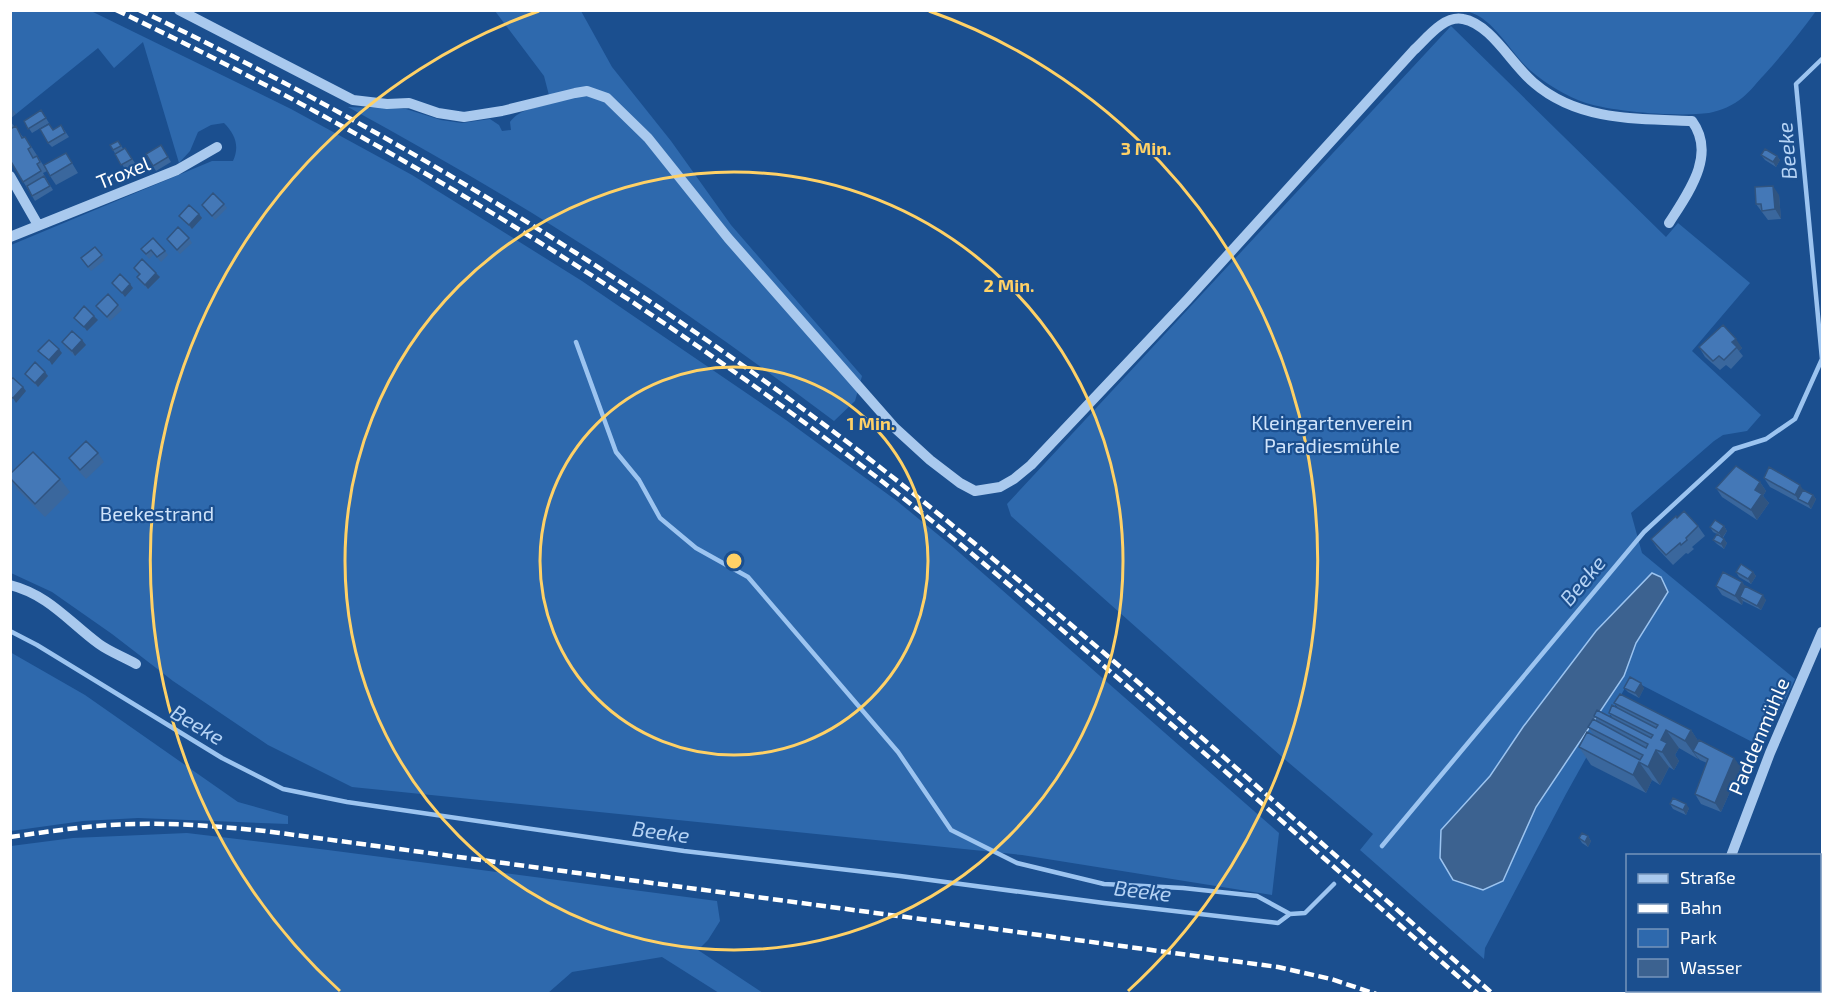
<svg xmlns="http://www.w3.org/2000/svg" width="1833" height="1004" font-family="'Exo 2',sans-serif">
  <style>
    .green { fill: #2e69ad; fill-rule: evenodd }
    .water { fill: #3c6290; stroke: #9cc4f0; stroke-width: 1.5 }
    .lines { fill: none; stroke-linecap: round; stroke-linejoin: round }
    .stream { stroke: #9cc4f0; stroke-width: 4.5 }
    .minor { stroke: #a9c9ee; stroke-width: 10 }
    .rail { stroke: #fff; stroke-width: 4.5; stroke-dasharray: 10 4.5; stroke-linecap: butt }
    .wall { fill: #3a679d }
    .shaded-wall { fill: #305480 }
    .building { fill: #4478b7; stroke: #305480; stroke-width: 1.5 }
    .ring { fill: none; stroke: #ffd166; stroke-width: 3 }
    .labels { text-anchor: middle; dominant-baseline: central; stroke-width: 4.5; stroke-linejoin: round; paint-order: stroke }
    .street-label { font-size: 20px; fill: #fff; stroke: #1b4f8f }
    .park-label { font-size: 20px; fill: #cfe3fa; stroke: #1b4f8f }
    .water-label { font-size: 21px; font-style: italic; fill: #b5d3f5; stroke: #1b4f8f }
    .centre { fill: #ffd166; stroke: #1b4f8f; stroke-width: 3 }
    .ring-label { font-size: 18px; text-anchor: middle; font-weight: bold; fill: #ffd166; stroke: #1b4f8f; stroke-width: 4.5; stroke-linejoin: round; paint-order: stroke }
  </style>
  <rect width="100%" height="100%" fill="#1b4f8f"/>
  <path class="green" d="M 11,11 L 91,11 L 291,109 L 412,175 L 582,281 L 786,420 L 897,501 L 953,547 L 1279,833 L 1272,895 L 1022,855 L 352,787 L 268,745 L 173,681 L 112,634 L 52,592 L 11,573 L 11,245 L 212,161 L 233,161 C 240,146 235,134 224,123 L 211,125 L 198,132 L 190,151 L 179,163 L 143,42 L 114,68 L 98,48 L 16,114 L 12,110 L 11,111 Z
    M 495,11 L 581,11 L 612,67 L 671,141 L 731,225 L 862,376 L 855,401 L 834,421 C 761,366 687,313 611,263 C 526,207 437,156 348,107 L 406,109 L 441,120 L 462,123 L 490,119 L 499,125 L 502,131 L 511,130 L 510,122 C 519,109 537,108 551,103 L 544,76 Z
    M 1464,11 L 1816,10 L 1816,11 C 1800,33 1783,54 1764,75 C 1757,82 1750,92 1742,98 C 1734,105 1720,111 1709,113 C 1678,117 1615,112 1586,103 C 1566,96 1546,84 1531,71 C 1510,53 1492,14 1464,11 Z
    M 1451,26 L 1666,237 L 1678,223 L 1750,283 L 1692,351 L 1761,415 L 1747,431 L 1723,435 L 1714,441 L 1631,513 L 1642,553 L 1795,679 L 1762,747 L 1630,679 L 1566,794 L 1485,948 L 1484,959 L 1360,850 L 1373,834 L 1282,757 L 1011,516 L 1007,504 ZM 1652,573 L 1668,592 L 1636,643 L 1624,676 L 1536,807 L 1503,881 L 1442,830 L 1490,776 L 1523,727 L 1596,631 Z
    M 10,652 L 85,695 L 238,802 L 288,816 L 288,824 L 138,818 L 83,821 L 11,831 Z
    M 187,833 L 328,850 L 717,901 L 720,921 L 708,940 L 698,950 L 763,993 L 719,993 L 662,957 L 572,972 L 548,993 L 11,993 L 11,846 L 73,838 Z"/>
  <path class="water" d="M 1652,573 L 1661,577 L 1668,592 L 1636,643 L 1624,676 L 1536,807 L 1503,881 L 1483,890 L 1453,880 L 1440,858 L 1441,830 L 1490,776 L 1523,727 L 1596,631 Z"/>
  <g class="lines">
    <path class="stream" d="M 1822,59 L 1796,84 L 1822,359
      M 576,342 L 616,452 L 639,480 L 660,518 L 696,548 L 748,577 L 898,752 L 951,830 L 1017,863 L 1104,884 L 1183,888 L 1257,896 L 1290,914
      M 10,631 L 37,645 L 222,758 L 283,789 L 347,802 L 684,851 L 900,876 L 1104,903 L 1278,923 L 1290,914 L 1305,913 L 1334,884
      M 1382,846 L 1644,532 L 1734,449 L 1766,439 L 1795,419 L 1822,359"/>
    <path class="minor" d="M 179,10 L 353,100 L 387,104 L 409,103 L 438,113 L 464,117 L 502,111 L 575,93 L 587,91 L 607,98 L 648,138 L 728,238 L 895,428 L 930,460 L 960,483 L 975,491 L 1000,487 L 1014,479 L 1031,465 L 1187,300 L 1414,50 C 1427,38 1444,15 1463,19 C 1491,24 1512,65 1534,83 C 1578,121 1637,119 1692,121 C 1717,155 1688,193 1669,223
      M 10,176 L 38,225
      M 10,237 L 177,170 L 217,147
      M 10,585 C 49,595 69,622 99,644 C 110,652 124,657 136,664
      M 1731,856 L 1770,753 L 1822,632
      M 1820,919 L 1822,919
      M 1687,994 L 1688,990"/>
    <path class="rail" d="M 116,10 C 369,131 609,275 833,444 C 935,520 1031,603 1127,686 C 1245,788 1361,891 1478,994
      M 139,10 C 385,127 620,271 838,435 C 939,511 1035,594 1131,676 C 1252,781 1372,888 1493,994
      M 10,837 C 53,831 96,824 140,824 C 182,823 223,827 265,831 L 1278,967 L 1331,979 L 1376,994"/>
  </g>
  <path class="wall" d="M 10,106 L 16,114 L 10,119 Z
    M 41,110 L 49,123 L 32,133 L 24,121 Z
    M 10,121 L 23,137 L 25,137 L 31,146 L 47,171 L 43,173 L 53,190 L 35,201 L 10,160 Z
    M 61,125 L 69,137 L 52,147 L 48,143 Z
    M 121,145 L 123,149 L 125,148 L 135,163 L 125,169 L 113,150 Z
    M 161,145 L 171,162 L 156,171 L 153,166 Z
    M 66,153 L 78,173 L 56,185 L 50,176 Z
    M 1761,155 L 1777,156 L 1780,160 L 1776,167 L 1765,160 Z
    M 1779,195 L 1781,219 L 1768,220 L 1756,204 Z
    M 224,204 L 227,208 L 215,220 L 202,205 Z
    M 199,214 L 202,218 L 192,229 L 182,220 L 179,216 Z
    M 189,238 L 192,243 L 180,254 L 167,239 Z
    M 95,247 L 105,260 L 91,271 L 81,258 Z
    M 141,249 L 165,251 L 168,255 L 161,262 L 154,254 L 149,259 Z
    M 134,268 L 160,277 L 148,289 L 140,282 L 137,277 L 139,275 Z
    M 118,305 L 122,310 L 110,321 L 96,306 Z
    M 1723,325 L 1742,348 L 1739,351 L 1743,356 L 1731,369 L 1726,365 L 1720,370 L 1705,357 L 1699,347 Z
    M 82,340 L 86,345 L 75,356 L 65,347 L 62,342 Z
    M 45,372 L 48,376 L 38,387 L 28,378 L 25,374 Z
    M 98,453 L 104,462 L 86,479 L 75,467 L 69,458 Z
    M 10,474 L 60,479 L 70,492 L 45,517 L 18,490 L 10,479 Z
    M 1764,478 L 1803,490 L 1813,495 L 1816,499 L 1811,509 L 1770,487 Z
    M 1760,482 L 1766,491 L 1763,496 L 1769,503 L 1757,520 L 1722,497 L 1716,488 Z
    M 1677,518 L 1698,526 L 1705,536 L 1692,547 L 1694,549 L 1688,554 L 1686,553 L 1673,565 L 1657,548 L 1651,539 Z
    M 1724,526 L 1727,531 L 1723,538 L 1727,543 L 1724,549 L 1717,544 L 1713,540 L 1717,534 L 1713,532 L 1710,527 Z
    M 1736,572 L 1753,572 L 1756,576 L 1751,584 L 1739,577 Z
    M 1742,582 L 1745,586 L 1766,600 L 1761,610 L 1743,601 L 1742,605 L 1722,595 L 1716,586 Z
    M 1624,688 L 1644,688 L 1639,698 L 1628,692 Z
    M 1614,703 L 1691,730 L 1698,741 L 1741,767 L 1721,812 L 1701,804 L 1695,794 L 1707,763 L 1700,760 L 1698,758 L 1698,759 L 1679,748 L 1675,755 L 1679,761 L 1674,770 L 1669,767 L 1660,785 L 1652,780 L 1646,793 L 1591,765 L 1579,747 L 1595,737 L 1588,727 L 1598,722 L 1594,716 L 1612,717 L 1609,713 L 1618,708 Z
    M 1670,804 L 1689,808 L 1686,815 L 1673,809 Z
    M 1588,836 L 1591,841 L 1588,847 L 1582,843 L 1579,838 Z"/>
  <path class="shaded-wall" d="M 1777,156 L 1780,160 L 1776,167 L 1773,162 Z
    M 1773,186 L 1779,195 L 1781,219 L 1775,209 Z
    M 199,214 L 202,218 L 192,229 L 189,225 Z
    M 156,273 L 160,277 L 148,289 L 145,285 Z
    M 130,284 L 133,288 L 125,297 L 122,293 Z
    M 94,316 L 98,320 L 87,331 L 84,327 Z
    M 1736,339 L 1742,348 L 1739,351 L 1732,342 Z
    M 82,340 L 86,345 L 75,356 L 72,351 Z
    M 59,349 L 62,353 L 52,365 L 49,360 Z
    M 45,372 L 48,376 L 38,387 L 35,383 Z
    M 23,387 L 26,391 L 16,403 L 13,398 Z
    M 1760,482 L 1766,491 L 1763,496 L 1769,503 L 1757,520 L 1751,510 L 1755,490 Z
    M 1800,485 L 1806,494 L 1798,499 L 1795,495 Z
    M 1813,495 L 1816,499 L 1811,509 L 1808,504 Z
    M 1724,526 L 1727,531 L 1722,538 L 1719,533 Z
    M 1724,539 L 1727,543 L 1724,549 L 1721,544 Z
    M 1753,572 L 1756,576 L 1751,584 L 1748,579 Z
    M 1742,582 L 1749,591 L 1740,597 L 1743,601 L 1742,605 L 1735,596 Z
    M 1763,595 L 1766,600 L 1761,610 L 1757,606 Z
    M 1641,683 L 1644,688 L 1639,698 L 1635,693 Z
    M 1666,730 L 1679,748 L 1675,755 L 1679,761 L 1674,770 L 1662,752 L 1661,740 Z
    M 1691,730 L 1703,748 L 1693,751 L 1698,758 L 1698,759 L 1685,741 Z
    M 1656,750 L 1669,767 L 1660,785 L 1648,767 Z
    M 1734,758 L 1741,767 L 1721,812 L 1715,803 Z
    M 1639,762 L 1652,780 L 1646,793 L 1633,775 Z
    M 1686,804 L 1689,808 L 1686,815 L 1683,810 Z
    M 1588,836 L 1591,841 L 1588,847 L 1585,842 Z"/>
  <path class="building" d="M 41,110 L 46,118 L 28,129 L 24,121 Z
    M 49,124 L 53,130 L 61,125 L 65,133 L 48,143 L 40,129 Z
    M 16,126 L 22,138 L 25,137 L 31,147 L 28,149 L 33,158 L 37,156 L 40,162 L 37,164 L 41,171 L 23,182 L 10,160 L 10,129 Z
    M 118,141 L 121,146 L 113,150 L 110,145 Z
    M 161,145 L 168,157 L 153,166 L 146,154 Z
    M 125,148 L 132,159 L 121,165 L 115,154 Z
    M 1765,149 L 1777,156 L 1773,162 L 1761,155 Z
    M 66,153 L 72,163 L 50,176 L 44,165 Z
    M 44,176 L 50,186 L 32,196 L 27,186 Z
    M 1773,186 L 1775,209 L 1762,211 L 1761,204 L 1756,204 L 1755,187 Z
    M 213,193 L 224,204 L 212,216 L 202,205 Z
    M 189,205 L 199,214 L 189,225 L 179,216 Z
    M 178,227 L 189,238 L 177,250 L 167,239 Z
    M 153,238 L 165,251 L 157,257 L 151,250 L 146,254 L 141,249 Z
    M 95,247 L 102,255 L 88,267 L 81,258 Z
    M 142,259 L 156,273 L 145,285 L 137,277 L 140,274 L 134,268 Z
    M 120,274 L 130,284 L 122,293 L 112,283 Z
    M 108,294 L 118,305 L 107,317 L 96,306 Z
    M 84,306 L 94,316 L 84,327 L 74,318 Z
    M 1723,325 L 1736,339 L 1732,342 L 1737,347 L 1724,360 L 1719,356 L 1713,361 L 1699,347 Z
    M 72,331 L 82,340 L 72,351 L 62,342 Z
    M 49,340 L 59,349 L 49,360 L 38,351 Z
    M 35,362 L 45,372 L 35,383 L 25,374 Z
    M 13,378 L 23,387 L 13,398 L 10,396 L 10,380 Z
    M 86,441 L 98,453 L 80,470 L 69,458 Z
    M 33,452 L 60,479 L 35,504 L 10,478 L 10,474 Z
    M 1736,466 L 1760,482 L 1755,490 L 1762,494 L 1751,510 L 1716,488 Z
    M 1769,467 L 1800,485 L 1795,495 L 1764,478 Z
    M 1803,490 L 1813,495 L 1808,504 L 1798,499 Z
    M 1684,511 L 1698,526 L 1686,538 L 1687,540 L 1681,545 L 1680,543 L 1666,555 L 1651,539 L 1676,516 L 1677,518 Z
    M 1715,520 L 1724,526 L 1719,533 L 1710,527 Z
    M 1717,534 L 1724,539 L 1721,544 L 1713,540 Z
    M 1741,564 L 1753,572 L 1748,579 L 1736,572 Z
    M 1723,572 L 1742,582 L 1735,596 L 1716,586 Z
    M 1745,586 L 1763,595 L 1757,606 L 1740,597 Z
    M 1630,677 L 1641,683 L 1635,693 L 1624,688 Z
    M 1620,694 L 1691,730 L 1685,741 L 1666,730 L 1661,740 L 1667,743 L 1662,752 L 1656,750 L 1648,767 L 1639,762 L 1633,775 L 1579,747 L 1587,732 L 1640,760 L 1643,755 L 1588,727 L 1593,719 L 1646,748 L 1648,744 L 1594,716 L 1597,710 L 1651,738 L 1653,735 L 1609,713 L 1612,705 L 1656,728 L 1658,725 L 1614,703 Z
    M 1699,740 L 1734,758 L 1715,803 L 1695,794 L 1708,759 L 1693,751 Z
    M 1673,798 L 1686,804 L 1683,810 L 1670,804 Z
    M 1582,833 L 1588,836 L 1585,842 L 1579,838 Z
    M 1767,990 L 1795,990 L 1795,993 L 1767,993 Z"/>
  <g class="ring">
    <circle cx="734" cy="561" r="194"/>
    <circle cx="734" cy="561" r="389"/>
    <path d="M340 991A583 583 0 0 1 539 11M929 11A583 583 0 0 1 1128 991"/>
  </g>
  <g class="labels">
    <g class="street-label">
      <text transform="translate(123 172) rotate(-22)">Troxel</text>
      <text transform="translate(1758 736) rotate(-67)">Paddenmühle</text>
    </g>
    <g class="park-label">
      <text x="1332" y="422">Kleingartenverein<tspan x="1332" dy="23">Paradiesmühle</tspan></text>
      <text x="157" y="513">Beekestrand</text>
    </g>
    <g class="water-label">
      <text transform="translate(1786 151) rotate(-95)">Beeke</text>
      <text transform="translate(1582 580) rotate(-50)">Beeke</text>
      <text transform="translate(198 724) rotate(31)">Beeke</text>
      <text transform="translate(661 831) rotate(8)">Beeke</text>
      <text transform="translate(1143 890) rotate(7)">Beeke</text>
    </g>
  </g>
  <circle cx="734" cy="561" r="9" class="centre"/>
  <g class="ring-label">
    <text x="1146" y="155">3 Min.</text>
    <text x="1009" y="292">2 Min.</text>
    <text x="871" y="430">1 Min.</text>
  </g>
  <rect width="1833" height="1004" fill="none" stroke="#ffffff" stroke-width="24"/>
  <rect x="1626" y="854" width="195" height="138" fill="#1b4f8f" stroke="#7695bc" stroke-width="1.5"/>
  <rect x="1638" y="874" width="30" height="9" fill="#a9c9ee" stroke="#7695bc" stroke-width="1.5"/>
  <text x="1680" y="884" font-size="18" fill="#ffffff">Straße</text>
  <rect x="1638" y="904" width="30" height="9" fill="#ffffff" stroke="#7695bc" stroke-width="1.5"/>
  <text x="1680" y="914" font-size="18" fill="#ffffff">Bahn</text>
  <rect x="1638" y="929" width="30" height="18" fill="#2e69ad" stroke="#7695bc" stroke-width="1.5"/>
  <text x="1680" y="944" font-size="18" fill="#ffffff">Park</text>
  <rect x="1638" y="959" width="30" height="18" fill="#3c6290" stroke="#7695bc" stroke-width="1.5"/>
  <text x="1680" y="974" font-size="18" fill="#ffffff">Wasser</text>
</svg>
